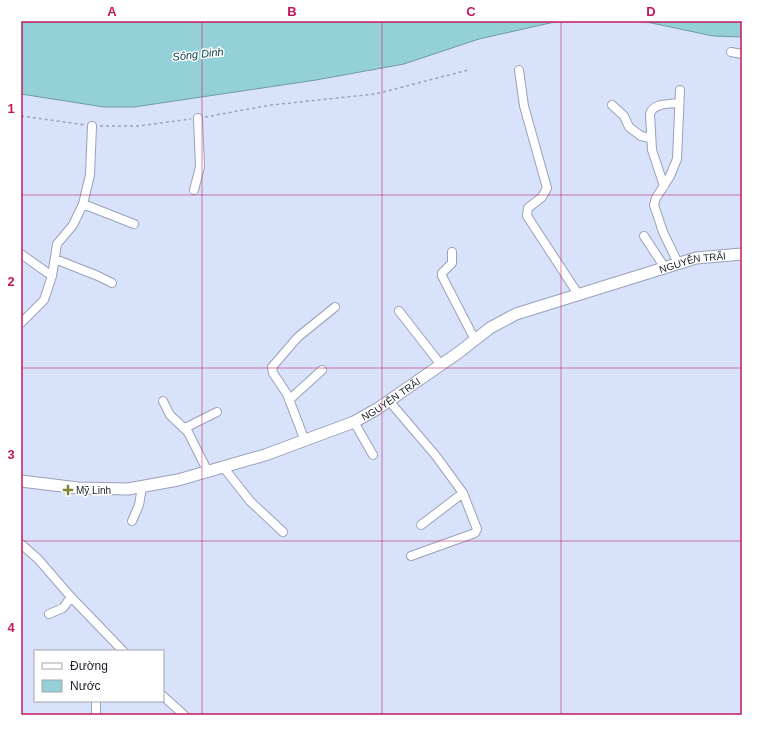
<svg xmlns="http://www.w3.org/2000/svg" width="763" height="736" font-family="Arial,sans-serif">
  <style>
    .water { fill: #94d0d8; stroke: #709ba3 }
    .lines { fill: none; stroke-linecap: round; stroke-linejoin: round }
    .minor-casing { stroke: #99a1b8; stroke-width: 10 }
    .major-casing { stroke: #99a1b8; stroke-width: 13 }
    .path { stroke: #9ca3b7; stroke-width: 1.5; stroke-dasharray: 3 3; stroke-linecap: butt }
    .minor { stroke: #fff; stroke-width: 8 }
    .major { stroke: #fff; stroke-width: 11 }
    .grid { fill: none; stroke: #c2185b; stroke-width: 1; stroke-opacity: 0.55 }
    .poi-dot { fill: #7f8632; stroke: #fff; stroke-width: 1.5 }
    .labels { text-anchor: middle; dominant-baseline: central; stroke-width: 3; stroke-linejoin: round; paint-order: stroke }
    .street-label { font-size: 10px; fill: #1b1e27; stroke: #fff }
    .poi-label { font-size: 10px; fill: #1b1e27; stroke: #fff; text-anchor: start }
    .water-label { font-size: 11px; font-style: italic; fill: #0d444b; stroke: #fff }
    .neatline { fill: none; stroke: #c2185b; stroke-width: 1.5 }
    .grid-label { font-size: 13px; text-anchor: middle; font-weight: bold; fill: #c2185b }
  </style>
  <rect width="100%" height="100%" fill="#d9e2fb"/>
  <path class="water" d="M 21,21 L 559,21 L 479,39 L 404,64 L 316,80 L 134,107 L 104,107 L 21,94 Z
    M 642,21 L 742,21 L 742,37 L 713,36 Z"/>
  <g class="lines">
    <defs>
      <path id="minor" d="M 731,52 L 742,54
        M 519,70 L 524,106 L 547,188 L 542,197 L 528,208 L 527,216 L 578,294
        M 612,105 L 624,116 L 629,127 L 641,136 L 650,138
        M 664,186 L 652,150 L 650,114 C 653,103 669,104 679,103
        M 194,190 L 200,167 L 198,118
        M 83,204 L 134,224
        M 644,236 L 665,268
        M 452,252 L 452,263 L 442,273 L 442,276 L 475,340
        M 21,254 L 52,276
        M 55,259 L 98,276 L 112,283
        M 678,263 L 663,232 L 654,205 L 656,198 L 670,176 L 677,159 L 680,90
        M 399,311 L 441,365
        M 21,323 L 44,300 L 52,276 L 57,244 L 73,225 L 83,204 L 90,175 L 92,126
        M 289,400 L 322,370
        M 163,401 L 170,415 L 188,432 L 208,472
        M 390,402 L 436,456 L 463,493 L 421,525
        M 354,422 L 373,455
        M 185,428 L 217,412
        M 305,441 L 287,394 L 273,373 L 272,367 L 298,337 L 335,307
        M 224,468 L 250,501 L 283,532
        M 132,521 L 139,505 L 142,487
        M 21,544 L 38,559 L 71,597 L 123,651
        M 411,556 L 475,533 L 477,529 L 463,493
        M 49,614 L 63,608 L 71,597
        M 163,696 L 184,715
        M 96,715 L 96,701"/>
      <g id="major">
        <path id="s1" d="M 21,481 L 78,488 L 128,489 L 178,480 L 265,455 L 354,422 L 377,409 L 458,353 L 490,328 L 516,314 L 696,258 L 742,254"/>
      </g>
    </defs>
    <use href="#minor" class="minor-casing"/>
    <use href="#major" class="major-casing"/>
    <path class="path" d="M 21,116 L 86,125
      M 205,117 L 271,105 L 375,94 L 468,70
      M 100,126 L 138,126 L 191,119"/>
    <use href="#minor" class="minor"/>
    <use href="#major" class="major"/>
  </g>
  <path class="grid" d="M 202,21 L 202,715M 382,21 L 382,715M 561,21 L 561,715M 21,195 L 742,195M 21,368 L 742,368M 21,541 L 742,541"/>
  <path class="poi-dot" d="M66 484h4v4h4v4h-4v4h-4v-4h-4v-4h4z"/>
  <g class="labels">
    <g class="street-label">
      <text stroke="none"><textPath href="#s1" startOffset="723">NGUYỄN TRÃI</textPath></text>
      <text stroke="none"><textPath href="#s1" startOffset="387">NGUYỄN TRÃI</textPath></text>
    </g>
    <g class="poi-label">
      <text x="76" y="490">Mỹ Linh</text>
    </g>
    <g class="water-label">
      <text transform="translate(198 54) rotate(-6)">Sông Dinh</text>
    </g>
  </g>
  <rect width="763" height="736" fill="none" stroke="#ffffff" stroke-width="44"/>
  <rect x="34" y="650" width="130" height="52" fill="#ffffff" stroke="#a4a5a9"/>
  <rect x="42" y="663" width="20" height="6" fill="#ffffff" stroke="#a4a5a9"/>
  <text x="70" y="670" font-size="12" fill="#1b1e27">Đường</text>
  <rect x="42" y="680" width="20" height="12" fill="#94d0d8" stroke="#a4a5a9"/>
  <text x="70" y="690" font-size="12" fill="#1b1e27">Nước</text>
  <rect x="22" y="22" width="719" height="692" class="neatline"/>
  <g class="grid-label">
    <text x="112" y="16">A</text>
    <text x="292" y="16">B</text>
    <text x="471" y="16">C</text>
    <text x="651" y="16">D</text>
    <text x="11" y="113">1</text>
    <text x="11" y="286">2</text>
    <text x="11" y="459">3</text>
    <text x="11" y="632">4</text>
  </g>
</svg>
